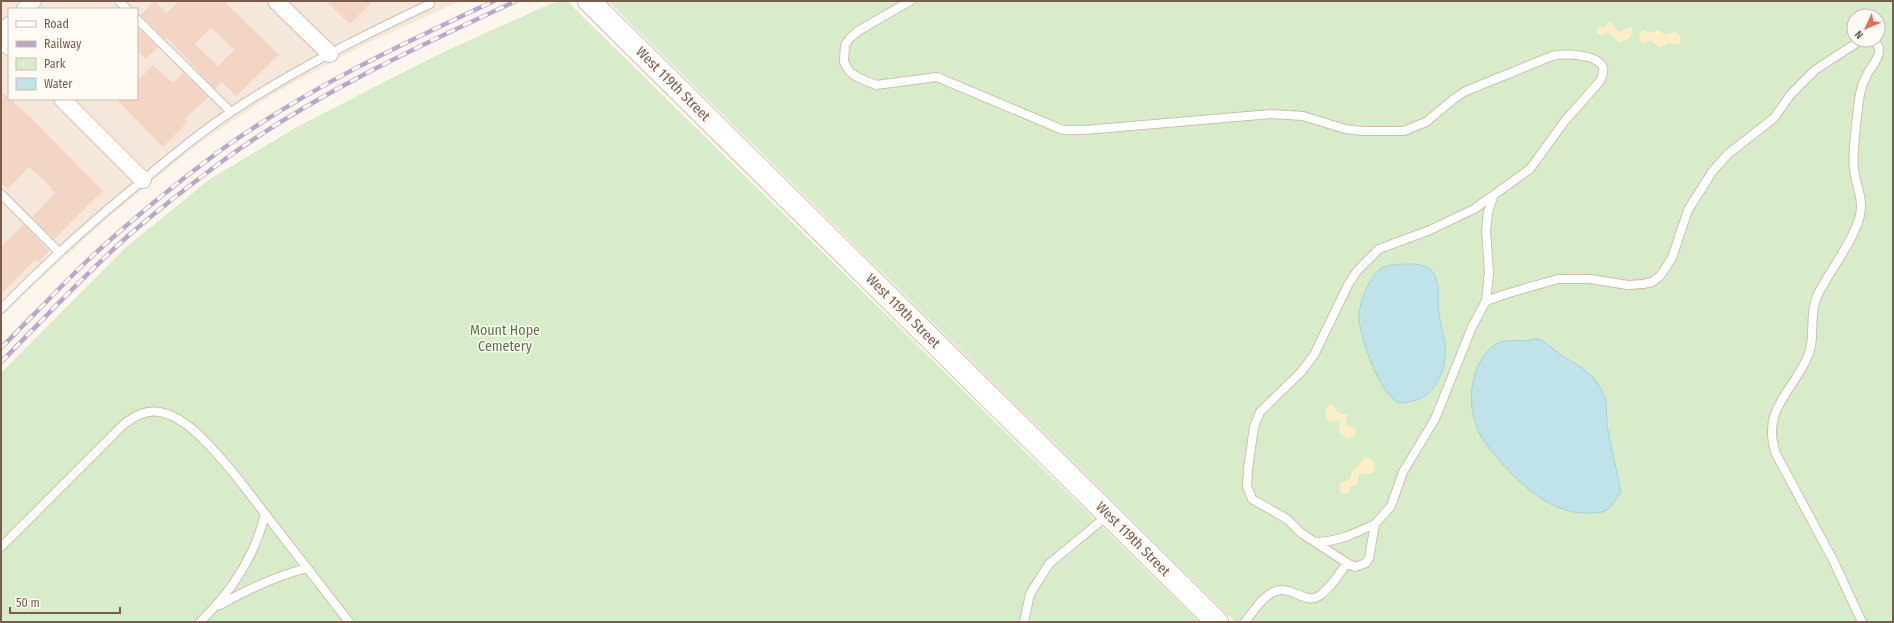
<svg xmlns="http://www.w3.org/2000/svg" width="1894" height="623" font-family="'Fira Sans Condensed',sans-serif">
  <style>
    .residential { fill: #f5e8da; fill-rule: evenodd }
    .green { fill: #d8ecc9; fill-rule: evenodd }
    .sand { fill: #fcefc7 }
    .water { fill: #bfe3e8; stroke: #a5d3da }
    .building { fill: #f3d5c3; fill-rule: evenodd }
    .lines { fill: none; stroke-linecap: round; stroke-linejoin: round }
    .lane-casing { stroke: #d1beb0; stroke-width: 10 }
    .street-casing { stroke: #d1beb0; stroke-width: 18 }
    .secondary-casing { stroke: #d6c0b0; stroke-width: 24 }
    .lane { stroke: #fff; stroke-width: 8 }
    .street { stroke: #fff; stroke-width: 16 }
    .secondary { stroke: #fff; stroke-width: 22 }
    .rail-casing { stroke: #b9a8c9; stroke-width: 4.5 }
    .rail { stroke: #fffaf3; stroke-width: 3; stroke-dasharray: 9; stroke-linecap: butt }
    .labels { text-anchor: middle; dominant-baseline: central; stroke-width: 3; stroke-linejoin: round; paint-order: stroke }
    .street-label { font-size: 14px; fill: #7a5c4d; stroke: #fffaf3 }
    .park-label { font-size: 14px; fill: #537a41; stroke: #fffaf3 }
  </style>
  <rect width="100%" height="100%" fill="#fdf6ec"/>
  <path class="residential" d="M 1,1 L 460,1 L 366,44 L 280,90 L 198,144 L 111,215 L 24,294 L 1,317 ZM 9,9 L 137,9 L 137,99 L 9,99 Z"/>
  <path class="green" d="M 557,1 L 567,1 L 1199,622 L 1,622 L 1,373 L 126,247 L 210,179 L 297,127 L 439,54 Z
    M 608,1 L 1893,1 L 1893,622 L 1235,622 ZM 1854,16 L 1878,16 L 1878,40 L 1854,40 Z"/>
  <path class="sand" d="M 1610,22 L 1619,32 L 1631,27 L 1633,29 C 1633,37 1626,42 1618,42 L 1610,33 L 1606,33 L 1602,36 L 1598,34 L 1596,31 L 1598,27 L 1605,27 Z
    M 1643,30 L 1650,33 L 1658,30 L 1666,35 L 1675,32 L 1680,36 L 1681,41 L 1677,45 L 1668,43 L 1660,48 L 1652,41 L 1643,43 L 1640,41 L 1639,36 Z
    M 1332,404 L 1335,406 L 1336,412 L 1347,415 L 1346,425 L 1354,428 L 1356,431 L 1354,437 L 1347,438 L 1339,433 L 1340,423 L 1338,420 L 1330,422 L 1326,419 L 1325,411 L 1329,405 Z
    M 1364,458 C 1370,457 1373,460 1375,466 L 1373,473 L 1360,474 L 1358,477 L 1358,484 L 1350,487 L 1348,494 L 1342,494 L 1340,490 L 1340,484 L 1350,479 L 1353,469 L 1359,466 Z"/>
  <path class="water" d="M 1414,264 C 1421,265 1431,267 1434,274 C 1441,286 1437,300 1439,313 C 1440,323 1443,332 1445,342 C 1448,367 1436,400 1407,402 C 1404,403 1398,403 1396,401 C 1379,392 1359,335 1359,317 C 1359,302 1370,273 1384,267 C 1392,264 1404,264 1414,264 Z
    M 1534,339 L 1542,340 L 1561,355 L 1582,368 L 1594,378 L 1601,389 L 1606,401 L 1607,426 L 1621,492 C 1617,497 1613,505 1608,509 C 1603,513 1596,513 1590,513 C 1551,515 1519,484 1495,455 C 1489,448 1482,440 1478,430 C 1470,412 1469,390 1476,371 C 1480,360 1487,349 1498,343 C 1509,338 1523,343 1534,339 Z"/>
  <path class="building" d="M 154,1 L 167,13 L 179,1 L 224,1 L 279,55 L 236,96 L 222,82 L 215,89 L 167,38 L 165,39 L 141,15 ZM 211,27 L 234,50 L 218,66 L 195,44 Z
    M 326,1 L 373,1 L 350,24 Z
    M 137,27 L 158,47 L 146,59 L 137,50 Z
    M 153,65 L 173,83 L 183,73 L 208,97 L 185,119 L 188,122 L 163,147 L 116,99 L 137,99 L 137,81 Z
    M 1,91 L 25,112 L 103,191 L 54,239 L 32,217 L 55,193 L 50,189 L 51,187 L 29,167 L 8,189 L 1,183 Z
    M 24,224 L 49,251 L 39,262 L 36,259 L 1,294 L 1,247 Z"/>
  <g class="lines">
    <defs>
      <path id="lane" d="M 119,1 L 127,9
        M 910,1 L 858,31 L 850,38 L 845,45 L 844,62 L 849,71 L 857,77 L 876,85 L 937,77 L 1063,130 L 1085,130 L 1271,114 L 1303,116 L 1345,129 L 1363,131 L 1404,131 L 1426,122 L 1455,98 L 1466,91 L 1552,56 C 1564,53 1599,54 1603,68 C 1604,73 1602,77 1600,81 L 1564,122 L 1530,169 L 1474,209 L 1430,230 L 1379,249 L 1357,271 L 1348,285 L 1314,355 L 1301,372 L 1260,412 L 1254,427 L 1248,469 L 1247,486 L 1252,499 L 1287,519 L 1301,533 L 1347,563 L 1355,567 L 1366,563 L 1369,558 L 1375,524 L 1391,506 L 1403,472 L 1435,419 L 1472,327 L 1486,301 L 1489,272 L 1486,231 L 1488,212 L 1493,197
        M 137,19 L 231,112
        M 1,194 L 59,252
        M 1486,301 L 1509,293 L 1558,279 L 1590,279 L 1628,285 L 1643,284 L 1652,282 L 1660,276 L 1672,258 L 1688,210 L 1712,172 L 1728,154 L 1774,118 L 1791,94 L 1815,70 L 1858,42 L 1865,40
        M 1,309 C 47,262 96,218 147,177 C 174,154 201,132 231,112 C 294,70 362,36 430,4 L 428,1
        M 1316,542 C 1337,542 1356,533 1375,524
        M 1,547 L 124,424 C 132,418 138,414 148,412 C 181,406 217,454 235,475 L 349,622
        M 220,605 C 248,589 276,576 307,568
        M 200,622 C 231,592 255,556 265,514
        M 1024,622 L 1030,594 L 1049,564 L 1108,515
        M 1245,622 C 1254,611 1265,591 1281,590 C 1294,589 1307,604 1319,596 C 1330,589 1339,574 1347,563
        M 1862,622 L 1833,560 L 1776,454 C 1761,410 1791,394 1807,358 C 1816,340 1809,318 1816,299 C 1818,292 1823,286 1826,280 C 1837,261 1852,241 1859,219 C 1865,201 1856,187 1854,169 C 1852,154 1857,116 1859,100 C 1860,93 1862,85 1865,79 C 1868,70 1880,59 1879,50 C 1879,45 1876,43 1873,40"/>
      <path id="street" d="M 276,1 L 330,54
        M 25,9 L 33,1
        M 1,34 L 9,25
        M 1,39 L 9,47
        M 62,99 L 143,180"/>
      <path id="secondary" d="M 589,1 L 1217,622"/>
    </defs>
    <use href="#lane" class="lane-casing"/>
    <use href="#street" class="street-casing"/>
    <use href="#secondary" class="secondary-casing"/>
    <use href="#lane" class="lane"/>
    <use href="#street" class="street"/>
    <use href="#secondary" class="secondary"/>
    <defs>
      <path id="rail" d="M 1,348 C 30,319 59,288 89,259 C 131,220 175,184 221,150 C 306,89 400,45 494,1
        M 1,362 C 43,320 83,276 128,236 C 160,208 194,182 228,157 C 317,93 417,47 516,1"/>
    </defs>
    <use href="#rail" class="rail-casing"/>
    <use href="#rail" class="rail"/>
  </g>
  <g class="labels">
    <g class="street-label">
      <text transform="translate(673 84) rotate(45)">West 119th Street</text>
      <text transform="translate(903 311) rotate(45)">West 119th Street</text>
      <text transform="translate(1133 539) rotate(45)">West 119th Street</text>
    </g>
    <g class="park-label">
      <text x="505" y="330">Mount Hope<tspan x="505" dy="16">Cemetery</tspan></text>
    </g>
  </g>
  <rect width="1894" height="623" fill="none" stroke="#7a5c4d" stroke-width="4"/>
  <rect x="8" y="8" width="130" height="92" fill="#fffaf3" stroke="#cabbb1"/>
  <rect x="16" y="21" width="20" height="6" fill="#ffffff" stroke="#cabbb1"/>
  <text x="44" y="28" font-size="12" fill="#7a5c4d">Road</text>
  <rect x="16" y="41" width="20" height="6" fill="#b9a8c9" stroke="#cabbb1"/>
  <text x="44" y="48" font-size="12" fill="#7a5c4d">Railway</text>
  <rect x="16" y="58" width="20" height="12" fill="#d8ecc9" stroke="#cabbb1"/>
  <text x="44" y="68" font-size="12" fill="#7a5c4d">Park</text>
  <rect x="16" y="78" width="20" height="12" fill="#bfe3e8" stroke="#cabbb1"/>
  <text x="44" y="88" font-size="12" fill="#7a5c4d">Water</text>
  <g transform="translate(1866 28) rotate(226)"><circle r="19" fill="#fffaf3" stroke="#cabbb1"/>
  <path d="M0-3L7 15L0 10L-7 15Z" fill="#e76f51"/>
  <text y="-6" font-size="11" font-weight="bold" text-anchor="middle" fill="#7a5c4d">N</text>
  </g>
  <path d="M10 607v6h110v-6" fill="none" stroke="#7a5c4d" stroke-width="2"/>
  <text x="16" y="607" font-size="12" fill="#7a5c4d" stroke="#fffaf3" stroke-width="3" paint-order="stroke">50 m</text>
</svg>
